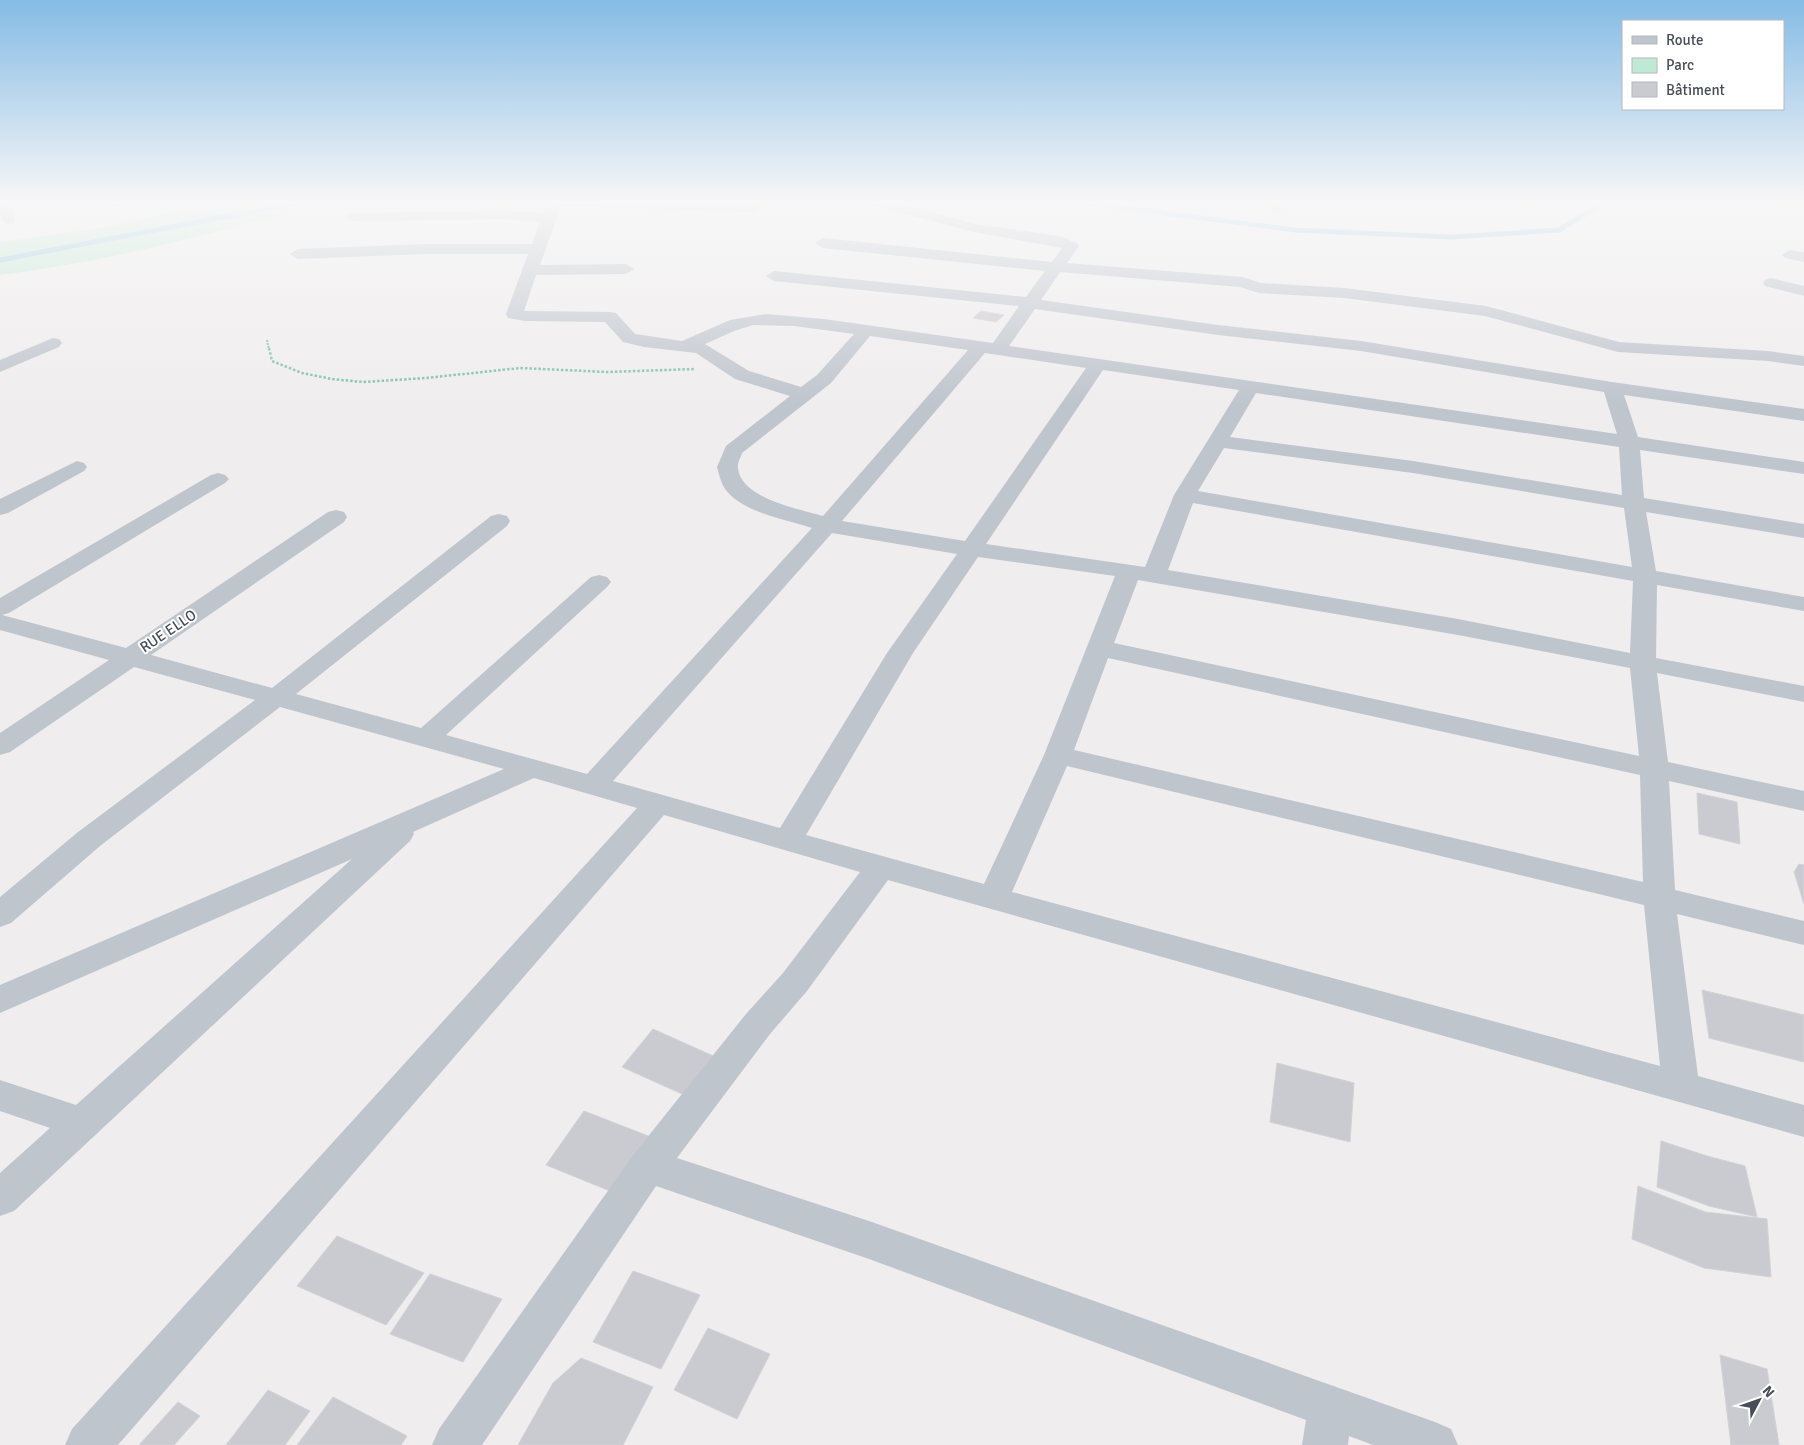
<svg xmlns="http://www.w3.org/2000/svg" width="1804" height="1445" font-family="Signika,sans-serif">
  <style>
    .green { fill: #bfe8d5 }
    .lines { fill: none; stroke-linecap: round; stroke-linejoin: round }
    .stream { stroke: #91c6e0; stroke-width: 5 }
    .building { fill: #cacbd1; stroke: #d1d2d7 }
    .path-far1 { stroke: #7cc2a8; stroke-width: 2; stroke-dasharray: 2 1; stroke-linecap: butt }
    .path { stroke: #7cc2a8; stroke-width: 2.5; stroke-dasharray: 2.5 2; stroke-linecap: butt }
    .minor { fill: #bfc5cd; fill-rule: evenodd }
    .labels { text-anchor: middle; dominant-baseline: central; stroke-width: 4; stroke-linejoin: round; paint-order: stroke }
    .street-label { font-size: 15px; fill: #474e57; stroke: #fff }
  </style>
  <rect width="100%" height="100%" fill="#efeded"/>
  <path class="green" d="M 217,202 L 331,202 C 221,231 113,261 0,275 L 0,242 L 108,227 Z"/>
  <g class="lines">
    <path class="stream" d="M 1079,202 L 1295,230 L 1451,237 L 1559,230 L 1605,202
      M 0,260 L 301,202"/>
  </g>
  <path class="building" d="M 981,311 L 1004,315 L 996,322 L 973,318 Z
    M 1697,793 L 1737,802 L 1740,844 L 1699,834 Z
    M 1799,864 L 1804,865 L 1804,904 L 1794,872 Z
    M 1702,990 L 1804,1015 L 1804,1062 L 1709,1038 Z
    M 653,1029 L 720,1059 L 691,1098 L 622,1067 Z
    M 1277,1063 L 1354,1083 L 1350,1142 L 1270,1122 Z
    M 584,1111 L 656,1139 L 620,1195 L 546,1165 Z
    M 1661,1141 L 1707,1156 L 1745,1166 L 1757,1217 L 1709,1206 L 1657,1187 Z
    M 1638,1186 L 1705,1212 L 1767,1219 L 1771,1277 L 1704,1268 L 1632,1239 Z
    M 337,1236 L 424,1273 L 386,1325 L 297,1286 Z
    M 633,1271 L 700,1295 L 661,1369 L 593,1342 Z
    M 430,1274 L 502,1299 L 463,1362 L 390,1334 Z
    M 708,1328 L 770,1354 L 737,1419 L 674,1390 Z
    M 1720,1355 L 1767,1369 L 1779,1445 L 1731,1445 Z
    M 581,1358 L 653,1387 L 623,1445 L 518,1445 L 553,1383 Z
    M 268,1390 L 310,1411 L 285,1445 L 226,1445 Z
    M 333,1397 L 407,1436 L 401,1445 L 297,1445 Z
    M 178,1402 L 200,1416 L 174,1445 L 139,1445 Z"/>
  <g class="lines">
    <path class="path-far1" d="M 267,340 L 269,349"/>
    <path class="path" d="M 269,348 L 272,361 L 302,373 L 332,379 L 363,382 L 426,378 L 520,368 L 607,372 L 695,369"/>
    <path class="minor" d="M 0,202 L 11,202 L 15,220 L 13,223 L 8,224 L 1,220 Z
      M 108,202 L 124,202 L 124,203 L 117,207 Z
      M 548,202 L 705,202 L 757,205 L 759,208 L 757,211 L 752,212 L 561,206 L 540,265 L 626,264 L 634,269 L 626,274 L 536,275 L 524,311 L 610,312 L 616,313 L 635,334 L 682,341 L 730,320 L 766,314 L 824,319 L 993,343 L 1019,306 L 774,281 L 766,276 L 774,271 L 1026,297 L 1045,271 L 823,248 L 815,243 L 823,238 L 1052,262 L 1062,248 L 974,232 L 871,205 L 869,202 L 893,202 L 975,224 L 1060,236 L 1076,243 L 1079,246 L 1067,263 L 1242,277 L 1261,283 L 1344,288 L 1486,306 L 1619,342 L 1768,351 L 1804,356 L 1804,366 L 1768,361 L 1618,352 L 1485,316 L 1344,298 L 1259,293 L 1240,287 L 1060,272 L 1041,300 L 1218,325 L 1361,341 L 1612,382 L 1804,409 L 1804,421 L 1624,395 L 1638,437 L 1804,462 L 1804,474 L 1640,450 L 1644,498 L 1804,524 L 1804,538 L 1646,512 L 1656,571 L 1804,597 L 1804,611 L 1657,585 L 1656,658 L 1804,686 L 1804,702 L 1657,673 L 1668,762 L 1804,791 L 1804,811 L 1669,781 L 1675,890 L 1804,921 L 1804,945 L 1677,914 L 1698,1076 L 1804,1105 L 1804,1137 L 888,880 L 807,991 L 770,1034 L 677,1158 L 869,1221 L 1435,1422 L 1451,1429 L 1458,1445 L 1373,1445 L 1349,1436 L 1348,1445 L 1302,1445 L 1306,1420 L 869,1259 L 656,1186 L 482,1445 L 432,1445 L 439,1429 L 634,1154 L 746,1014 L 783,973 L 860,872 L 664,815 L 118,1445 L 65,1445 L 72,1429 L 637,808 L 534,778 L 413,832 L 414,834 L 410,841 L 14,1211 L 0,1216 L 0,1173 L 50,1128 L 0,1111 L 0,1080 L 76,1105 L 352,859 L 0,1013 L 0,985 L 504,769 L 280,707 L 100,846 L 11,923 L 0,927 L 0,897 L 78,832 L 255,700 L 134,667 L 10,752 L 0,755 L 0,733 L 109,660 L 0,630 L 0,598 L 211,475 L 218,473 L 225,475 L 229,479 L 225,483 L 9,613 L 2,615 L 126,648 L 328,512 L 336,510 L 344,512 L 347,517 L 344,522 L 151,655 L 272,688 L 491,516 L 499,514 L 507,516 L 510,521 L 507,526 L 296,694 L 421,728 L 591,577 L 599,575 L 607,577 L 611,582 L 607,587 L 446,735 L 587,774 L 812,528 C 785,519 743,513 725,489 C 721,483 719,474 717,467 L 726,446 L 790,396 L 735,379 L 696,353 L 644,347 L 623,342 L 605,322 L 525,321 L 508,318 L 506,314 L 528,254 L 425,254 L 298,259 L 290,254 L 298,249 L 425,244 L 532,244 L 540,222 L 505,219 L 352,221 L 345,217 L 352,213 L 505,211 L 544,213 ZM 1035,309 L 1218,335 L 1361,351 L 1604,392 L 1617,434 L 1009,346 ZM 753,325 L 794,326 L 854,334 L 817,375 L 801,387 L 749,371 L 705,344 L 734,331 ZM 870,336 L 968,350 L 823,516 C 799,509 740,498 738,468 C 737,463 741,457 742,453 L 831,383 ZM 985,353 L 1086,368 L 965,541 L 842,521 ZM 1103,370 L 1239,390 L 1174,495 L 1145,567 L 986,544 ZM 1256,393 L 1619,447 L 1622,495 L 1413,461 L 1230,437 ZM 1224,448 L 1413,473 L 1624,508 L 1632,567 L 1198,491 ZM 1193,503 L 1633,581 L 1630,653 L 1458,619 L 1168,570 ZM 832,533 L 957,554 L 887,653 L 780,828 L 613,781 ZM 978,557 L 1115,576 L 1044,755 L 984,884 L 806,835 L 913,653 ZM 1138,580 L 1458,635 L 1630,668 L 1639,756 L 1114,643 ZM 1108,658 L 1640,775 L 1643,882 L 1074,750 ZM 1067,766 L 1644,905 L 1660,1066 L 1012,892 Z
      M 1271,202 L 1285,202 L 1284,209 L 1277,213 L 1272,212 L 1270,209 Z
      M 1790,250 L 1804,252 L 1804,262 L 1785,258 L 1782,255 Z
      M 1771,278 L 1804,286 L 1804,296 L 1765,286 L 1763,283 L 1765,280 Z
      M 53,338 L 59,339 L 62,343 L 59,347 L 0,372 L 0,360 Z
      M 77,461 L 84,463 L 87,467 L 84,471 L 8,513 L 0,515 L 0,499 Z"/>
  </g>
  <linearGradient id="sky" x2="0" y2="1"><stop stop-color="#85bbe5"/><stop offset="0.5" stop-color="#f8f7f7"/><stop offset="1" stop-color="#f8f7f7" stop-opacity="0"/></linearGradient>
  <rect width="1804" height="405" fill="url(#sky)"/>
  <g class="labels">
    <g class="street-label">
      <text transform="translate(168 631) rotate(-34)">RUE ELLO</text>
    </g>
  </g>
  <rect x="1622" y="20" width="162" height="90" fill="#ffffff" stroke="#b5b8bc"/>
  <rect x="1632" y="36" width="25" height="8" fill="#bfc5cd" stroke="#b5b8bc"/>
  <text x="1666" y="45" font-size="15" fill="#474e57">Route</text>
  <rect x="1632" y="58" width="25" height="15" fill="#bfe8d5" stroke="#b5b8bc"/>
  <text x="1666" y="70" font-size="15" fill="#474e57">Parc</text>
  <rect x="1632" y="82" width="25" height="15" fill="#cacbd1" stroke="#b5b8bc"/>
  <text x="1666" y="95" font-size="15" fill="#474e57">Bâtiment</text>
  <g transform="translate(1759 1400) rotate(49)" stroke="#ffffff" stroke-width="4" paint-order="stroke">
  <path d="M0-4L9 19L0 12L-9 19Z" fill="#474e57"/>
  <text y="-8" font-size="14" font-weight="bold" text-anchor="middle" fill="#474e57">N</text>
  </g>
</svg>
